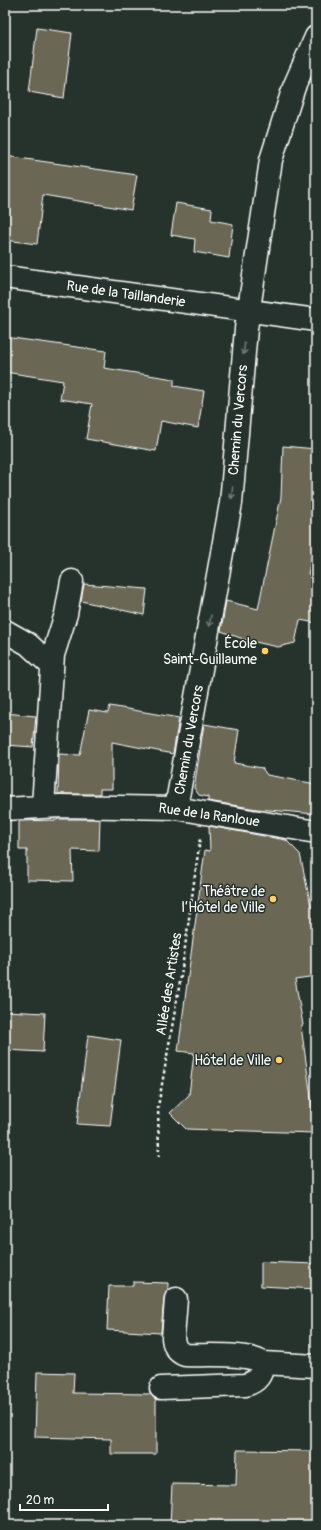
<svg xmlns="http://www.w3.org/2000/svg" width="321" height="1530" font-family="Pangolin,sans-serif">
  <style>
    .building { fill: #6b6854; stroke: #fff }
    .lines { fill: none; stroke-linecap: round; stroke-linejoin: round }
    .minor-casing { stroke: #fff; stroke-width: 25 }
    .path { stroke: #fff; stroke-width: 2.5; stroke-dasharray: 3 3; stroke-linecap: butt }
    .minor { stroke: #26332d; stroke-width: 22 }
    .oneway { stroke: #727a76 }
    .poi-dot { fill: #ffd166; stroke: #26332d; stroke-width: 1.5 }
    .labels { text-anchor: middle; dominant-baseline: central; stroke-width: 3; stroke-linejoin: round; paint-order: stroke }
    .street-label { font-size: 14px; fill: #fff; stroke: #26332d }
    .poi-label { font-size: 14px; fill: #fff; stroke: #26332d; text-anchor: end }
  </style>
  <rect width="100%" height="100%" fill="#26332d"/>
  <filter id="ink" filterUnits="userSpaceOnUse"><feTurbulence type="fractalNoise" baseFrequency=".025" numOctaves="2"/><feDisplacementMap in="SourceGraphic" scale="8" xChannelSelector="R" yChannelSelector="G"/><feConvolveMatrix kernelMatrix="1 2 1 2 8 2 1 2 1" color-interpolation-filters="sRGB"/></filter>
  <g filter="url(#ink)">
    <path class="building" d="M 37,28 L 72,33 L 64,98 L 29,92 Z
      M 5,156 L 137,175 L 131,210 L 43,195 L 37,244 L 5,240 Z
      M 176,203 L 212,209 L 211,220 L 233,224 L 229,258 L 194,252 L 195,239 L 171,235 Z
      M 5,337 L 106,351 L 104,368 L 174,379 L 174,386 L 204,391 L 198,428 L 161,421 L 156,451 L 86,439 L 92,404 L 60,399 L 63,381 L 5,372 Z
      M 283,446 L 316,449 L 316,534 L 308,574 L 316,576 L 316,623 L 300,620 L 295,643 L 278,647 L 246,640 L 221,631 L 226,601 L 258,609 L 281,497 Z
      M 84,584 L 147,589 L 144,615 L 81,601 Z
      M 110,706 L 179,718 L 173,754 L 112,742 L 112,789 L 100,789 L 100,794 L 58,794 L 59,754 L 80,755 L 89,710 L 108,713 Z
      M 5,713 L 36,716 L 33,747 L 5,745 Z
      M 204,724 L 239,730 L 234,763 L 262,768 L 267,775 L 316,784 L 316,814 L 257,809 L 208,801 L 208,797 L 199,795 L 194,788 Z
      M 58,819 L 100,819 L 99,851 L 72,850 L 73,881 L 27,880 L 27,850 L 19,850 L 19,821 L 57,820 Z
      M 209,826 L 286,840 L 300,854 L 311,906 L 316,905 L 316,976 L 295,979 L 303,1025 L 301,1026 L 316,1133 L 186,1129 L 170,1113 L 189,1095 L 194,1053 L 178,1051 L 205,850 L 210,851 Z
      M 5,1011 L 45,1013 L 43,1052 L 5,1050 Z
      M 88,1035 L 121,1040 L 110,1126 L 77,1124 Z
      M 261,1262 L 316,1264 L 316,1289 L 261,1286 Z
      M 133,1282 L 168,1283 L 168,1290 L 164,1298 L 161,1333 L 107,1330 L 109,1286 L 133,1286 Z
      M 37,1372 L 74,1373 L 73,1393 L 150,1394 L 156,1399 L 156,1454 L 111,1454 L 111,1439 L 35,1437 Z
      M 237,1450 L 316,1451 L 316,1512 L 314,1512 L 314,1525 L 170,1525 L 172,1484 L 236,1485 Z"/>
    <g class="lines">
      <defs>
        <path id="minor" d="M 5,277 L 316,320
          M 5,631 L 28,644 L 52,666
          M 43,806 L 53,655 L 66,614 L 72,581
          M 176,808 L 231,503 L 246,329 L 271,160 L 294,87 L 316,37
          M 5,809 L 60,806 L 176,808 L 316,832
          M 176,1299 L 173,1338 C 174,1347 177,1352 185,1355 C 205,1356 248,1352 263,1363 L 316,1366
          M 161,1388 L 245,1385 C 257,1382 262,1375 263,1363"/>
      </defs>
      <use href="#minor" class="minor-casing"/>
      <path class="path" d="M 159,1157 L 158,1107 L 181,976 L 200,839"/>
      <use href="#minor" class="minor"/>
    </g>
    <defs><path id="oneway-shaft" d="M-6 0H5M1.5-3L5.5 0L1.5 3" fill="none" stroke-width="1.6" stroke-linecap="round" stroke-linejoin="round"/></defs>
    <g class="oneway">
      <use href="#oneway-shaft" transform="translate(244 349) rotate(96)"/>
      <use href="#oneway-shaft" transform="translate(232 493) rotate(95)"/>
      <use href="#oneway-shaft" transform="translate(210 621) rotate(100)"/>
    </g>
  </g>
  <g class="poi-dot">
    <circle cx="265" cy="651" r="4"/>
    <circle cx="273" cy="899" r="4"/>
    <circle cx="279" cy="1060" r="4"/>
  </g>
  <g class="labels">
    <g class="street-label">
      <text transform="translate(126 294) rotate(8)">Rue de la Taillanderie</text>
      <text transform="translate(238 420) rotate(-85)">Chemin du Vercors</text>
      <text transform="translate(189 740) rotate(-80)">Chemin du Vercors</text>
      <text transform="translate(209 815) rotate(8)">Rue de la Ranloue</text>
      <text transform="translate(169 984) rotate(-81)">Allée des Artistes</text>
    </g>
    <g class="poi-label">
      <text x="257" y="643">École<tspan x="257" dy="16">Saint-Guillaume</tspan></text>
      <text x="265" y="891">Théâtre de<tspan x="265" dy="16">l’Hôtel de Ville</tspan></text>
      <text x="271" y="1060">Hôtel de Ville</text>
    </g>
  </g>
  <rect width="321" height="1530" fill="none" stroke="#26332d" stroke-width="20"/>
  <rect x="10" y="10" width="301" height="1510" fill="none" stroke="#fff" stroke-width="1.5" filter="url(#ink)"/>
  <path d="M20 1504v6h88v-6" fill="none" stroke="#ffffff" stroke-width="2"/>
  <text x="26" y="1504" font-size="12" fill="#ffffff" stroke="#26332d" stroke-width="3" paint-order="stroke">20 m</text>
</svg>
